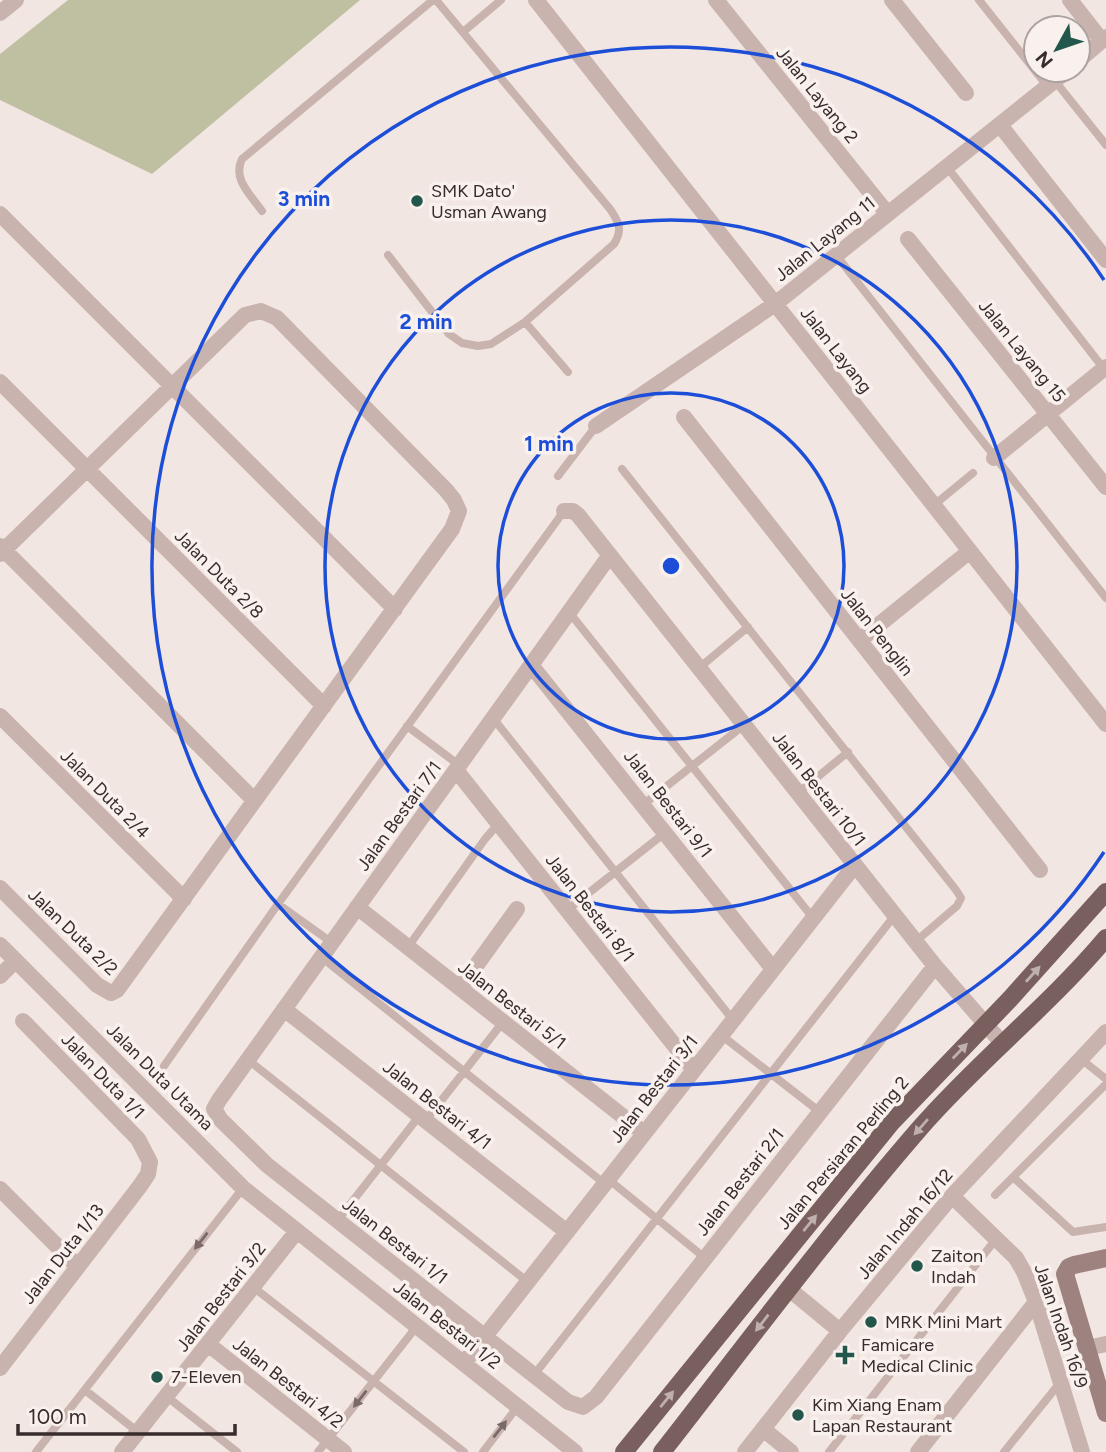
<svg xmlns="http://www.w3.org/2000/svg" width="1106" height="1452" font-family="Figtree,sans-serif">
  <style>
    .pitch { fill: #bfc0a2 }
    .lines { fill: none; stroke-linecap: round; stroke-linejoin: round }
    .lane { stroke: #c9b3ae; stroke-width: 8 }
    .street { stroke: #c9b3ae; stroke-width: 16 }
    .secondary { stroke: #9d827f; stroke-width: 18 }
    .primary { stroke: #79605e; stroke-width: 18 }
    .oneway { fill: #bfb0ad }
    .oneway2 { fill: #7a6966 }
    .ring { fill: none; stroke: #1d4ed8; stroke-width: 3.5 }
    .poi-dot { fill: #24574c; stroke: #f9f1ee; stroke-width: 2.5 }
    .labels { text-anchor: middle; dominant-baseline: central; stroke-width: 7; stroke-linejoin: round; paint-order: stroke }
    .street-label { font-size: 18px; fill: #392c2c; stroke: #f9f1ee }
    .poi-label { font-size: 18px; fill: #392c2c; stroke: #f9f1ee; text-anchor: start }
    .centre { fill: #1d4ed8; stroke: #f9f1ee; stroke-width: 3.5 }
    .ring-label { font-size: 21px; text-anchor: middle; font-weight: bold; fill: #1d4ed8; stroke: #f9f1ee; stroke-width: 7; stroke-linejoin: round; paint-order: stroke }
  </style>
  <rect width="100%" height="100%" fill="#f2e6e2"/>
  <path class="pitch" d="M 68,0 L 360,0 L 152,174 L 0,100 L 0,54 Z"/>
  <g class="lines">
    <path class="lane" d="M 979,0 L 1048,87
      M 463,32 L 501,0
      M 1055,81 L 1106,145
      M 947,167 L 1104,369
      M 262,211 C 251,195 232,179 242,159 L 433,0
      M 388,255 L 449,334 L 462,343 L 478,346 L 491,344 L 525,322 L 614,244 C 623,230 619,222 610,209 L 436,0
      M 836,255 L 1106,598
      M 525,322 L 568,372
      M 622,469 L 956,890 L 961,898 L 957,906 L 915,942
      M 558,476 L 596,426
      M 934,505 L 973,473
      M 569,612 L 813,918
      M 699,668 L 748,627
      M 493,718 L 733,1020
      M 407,726 L 459,765
      M 798,793 L 848,752
      M 644,804 L 744,725
      M 278,904 L 331,942
      M 567,910 L 666,832
      M 408,947 L 485,839 L 499,823
      M 321,957 L 605,1184
      M 721,1035 L 820,1112
      M 247,1059 L 528,1282
      M 1081,1059 L 1106,1079
      M 164,1066 L 278,904 L 564,511
      M 426,1120 L 503,1022
      M 1013,1177 L 1073,1232 L 1106,1227
      M 608,1179 L 705,1258
      M 995,1195 L 1106,1084
      M 337,1221 L 420,1115
      M 253,1287 L 464,1452
      M 534,1375 L 895,915
      M 85,1390 L 138,1432
      M 166,1396 L 237,1452
      M 36,1452 L 243,1188
      M 318,1452 L 417,1326
      M 483,1452 L 518,1406
      M 829,1452 L 996,1239
      M 1004,1452 L 1059,1384"/>
    <path class="street" d="M 536,0 L 1106,724
      M 716,0 L 887,213
      M 892,0 L 966,93
      M 1070,0 L 1102,41
      M 0,13 L 16,0
      M 1078,61 L 1106,37
      M 1000,125 L 1106,260
      M 0,214 L 395,609
      M 908,239 L 1106,487
      M 0,382 L 324,706
      M 684,417 L 1040,870
      M 596,426 L 775,304 L 1068,70
      M 994,458 L 1106,367
      M 564,511 L 573,511 L 578,515 L 935,966 L 1002,1043
      M 0,546 L 254,800
      M 0,554 L 245,315 L 261,311 L 277,318 L 446,490 L 454,500 L 459,511 L 452,529 L 117,990 L 111,993 L 97,985 L 0,888
      M 610,555 L 219,1100 L 214,1109 L 221,1120 L 267,1165 L 568,1402 L 583,1407 L 596,1397 L 935,966
      M 860,640 L 970,551
      M 531,665 L 773,969
      M 0,716 L 184,899
      M 456,770 L 694,1070
      M 357,907 L 644,1133
      M 0,945 L 243,1188 L 575,1452
      M 0,976 L 15,961
      M 460,988 L 517,909
      M 284,1009 L 567,1232
      M 0,1189 L 77,1266
      M 952,1196 L 1016,1258 L 1024,1272 L 1036,1302 L 1082,1452
      M 789,1289 L 840,1331
      M 208,1344 L 344,1452
      M 1086,1348 L 1106,1344
      M 464,1363 L 855,865
      M 0,1368 L 140,1186 L 148,1174 L 150,1162 L 138,1139 L 23,1021
      M 763,1429 L 791,1452
      M 122,1452 L 297,1231
      M 745,1452 L 840,1331 L 952,1196 L 1106,1032
      M 918,1452 L 1036,1302"/>
    <path class="secondary" d="M 1106,1258 L 1074,1265 L 1069,1267 L 1065,1274 L 1106,1413"/>
    <path class="primary" d="M 624,1452 L 891,1123 L 1010,999 L 1106,892
      M 662,1452 C 747,1343 830,1232 920,1128 C 978,1061 1049,1006 1106,938"/>
  </g>
  <defs><path id="oneway-solid" d="M-6-.8H1V-3.2L6.5 0L1 3.2V.8H-6Z" transform="scale(1.75)"/></defs>
  <g class="oneway">
    <use href="#oneway-solid" transform="translate(1033 974) rotate(-48)"/>
    <use href="#oneway-solid" transform="translate(960 1051) rotate(-46)"/>
    <use href="#oneway-solid" transform="translate(921 1127) rotate(131)"/>
    <use href="#oneway-solid" transform="translate(810 1223) rotate(-51)"/>
    <use href="#oneway-solid" transform="translate(762 1323) rotate(128)"/>
    <use href="#oneway-solid" transform="translate(667 1399) rotate(-51)"/>
  </g>
  <g class="oneway2">
    <use href="#oneway-solid" transform="translate(201 1241) rotate(128)"/>
    <use href="#oneway-solid" transform="translate(360 1399) rotate(128)"/>
    <use href="#oneway-solid" transform="translate(500 1429) rotate(-52)"/>
  </g>
  <g class="ring">
    <circle cx="671" cy="566" r="173"/>
    <circle cx="671" cy="566" r="346"/>
    <path d="M1104 852A519 519 0 1 1 1104 280"/>
  </g>
  <g class="poi-dot">
    <circle cx="417" cy="201" r="7"/>
    <circle cx="917" cy="1266" r="7"/>
    <circle cx="871" cy="1322" r="7"/>
    <path d="M841.5 1344.5h7v7h7v7h-7v7h-7v-7h-7v-7h7z"/>
    <circle cx="157" cy="1377" r="7"/>
    <circle cx="798" cy="1415" r="7"/>
  </g>
  <g class="labels">
    <g class="street-label">
      <text transform="translate(817 95) rotate(51)">Jalan Layang 2</text>
      <text transform="translate(825 239) rotate(-39)">Jalan Layang 11</text>
      <text transform="translate(836 350) rotate(52)">Jalan Layang</text>
      <text transform="translate(1022 351) rotate(51)">Jalan Layang 15</text>
      <text transform="translate(219 574) rotate(45)">Jalan Duta 2/8</text>
      <text transform="translate(877 632) rotate(52)">Jalan Penglin</text>
      <text transform="translate(819 789) rotate(52)">Jalan Bestari 10/1</text>
      <text transform="translate(105 794) rotate(45)">Jalan Duta 2/4</text>
      <text transform="translate(668 804) rotate(52)">Jalan Bestari 9/1</text>
      <text transform="translate(399 816) rotate(-54)">Jalan Bestari 7/1</text>
      <text transform="translate(590 908) rotate(52)">Jalan Bestari 8/1</text>
      <text transform="translate(73 932) rotate(44)">Jalan Duta 2/2</text>
      <text transform="translate(512 1005) rotate(38)">Jalan Bestari 5/1</text>
      <text transform="translate(103 1076) rotate(46)">Jalan Duta 1/1</text>
      <text transform="translate(160 1077) rotate(45)">Jalan Duta Utama</text>
      <text transform="translate(654 1089) rotate(-52)">Jalan Bestari 3/1</text>
      <text transform="translate(437 1105) rotate(38)">Jalan Bestari 4/1</text>
      <text transform="translate(843 1153) rotate(-50)">Jalan Persiaran Perling 2</text>
      <text transform="translate(740 1182) rotate(-52)">Jalan Bestari 2/1</text>
      <text transform="translate(905 1224) rotate(-50)">Jalan Indah 16/12</text>
      <text transform="translate(395 1241) rotate(38)">Jalan Bestari 1/1</text>
      <text transform="translate(63 1254) rotate(-52)">Jalan Duta 1/13</text>
      <text transform="translate(221 1297) rotate(-52)">Jalan Bestari 3/2</text>
      <text transform="translate(447 1325) rotate(38)">Jalan Bestari 1/2</text>
      <text transform="translate(1061 1326) rotate(71)">Jalan Indah 16/9</text>
      <text transform="translate(288 1383) rotate(38)">Jalan Bestari 4/2</text>
    </g>
    <g class="poi-label">
      <text x="431" y="191">SMK Dato'<tspan x="431" dy="21">Usman Awang</tspan></text>
      <text x="931" y="1256">Zaiton<tspan x="931" dy="21">Indah</tspan></text>
      <text x="885" y="1322">MRK Mini Mart</text>
      <text x="861" y="1345">Famicare<tspan x="861" dy="21">Medical Clinic</tspan></text>
      <text x="171" y="1377">7-Eleven</text>
      <text x="812" y="1405">Kim Xiang Enam<tspan x="812" dy="21">Lapan Restaurant</tspan></text>
    </g>
  </g>
  <circle cx="671" cy="566" r="10" class="centre"/>
  <g class="ring-label">
    <text x="304" y="206">3 min</text>
    <text x="426" y="329">2 min</text>
    <text x="549" y="451">1 min</text>
  </g>
  <g transform="translate(1057 49) rotate(230)"><circle r="33" fill="#f9f1ee" stroke="#aca2a0" stroke-width="2"/>
  <path d="M0-5L12 26L0 18L-12 26Z" fill="#24574c"/>
  <text y="-10" font-size="19" font-weight="bold" text-anchor="middle" fill="#392c2c">N</text>
  </g>
  <path d="M18 1424v10h217v-10" fill="none" stroke="#392c2c" stroke-width="3.5"/>
  <text x="28" y="1424" font-size="21" fill="#392c2c" stroke="#f9f1ee" stroke-width="5" paint-order="stroke">100 m</text>
</svg>
